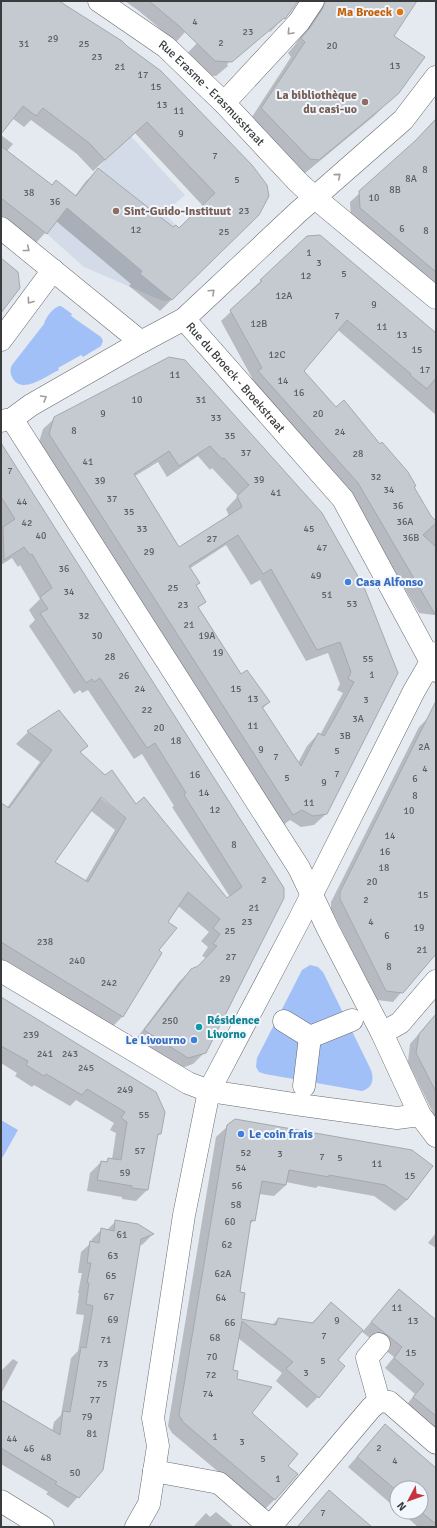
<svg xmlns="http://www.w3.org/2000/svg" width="437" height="1528" font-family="Signika,sans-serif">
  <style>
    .built { fill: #d4dbe8 }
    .green { fill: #a0c0f7 }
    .shadow { fill: #0003; fill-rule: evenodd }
    .building { fill: #c5c9d0; stroke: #a5a9af; fill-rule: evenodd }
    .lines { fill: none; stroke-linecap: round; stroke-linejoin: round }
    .minor-casing { stroke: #666a70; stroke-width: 23 }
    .minor { stroke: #fff; stroke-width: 22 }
    .oneway { stroke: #9c9d9e }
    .food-dot { fill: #e8710a; stroke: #f2f6fd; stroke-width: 1.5 }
    .education-dot { fill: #8d6e63; stroke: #f2f6fd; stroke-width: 1.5 }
    .shop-dot { fill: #3f7fe0; stroke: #f2f6fd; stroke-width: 1.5 }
    .culture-dot { fill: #0f9aa8; stroke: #f2f6fd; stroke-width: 1.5 }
    .labels { text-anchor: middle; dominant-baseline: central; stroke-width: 4; stroke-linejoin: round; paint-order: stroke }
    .number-label { font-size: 10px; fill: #5c5e62 }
    .food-label { font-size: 12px; font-weight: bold; fill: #c56008; stroke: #f2f6fd; text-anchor: end }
    .street-label { font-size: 12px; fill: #393b3d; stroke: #f2f6fd }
    .education-label { font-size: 12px; font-weight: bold; fill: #785e54; stroke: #f2f6fd; text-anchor: end }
    .shop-label { font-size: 12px; font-weight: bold; fill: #366cbe; stroke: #f2f6fd; text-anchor: start }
    .culture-label { font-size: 12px; font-weight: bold; fill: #0d838f; stroke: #f2f6fd; text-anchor: start }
  </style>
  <rect width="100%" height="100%" fill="#e5e9f0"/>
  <path class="built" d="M 114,118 L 185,195 L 164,213 L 212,262 L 172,300 L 163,301 L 84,267 L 47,234 L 105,160 L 89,143 Z"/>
  <path class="green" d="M 59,306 L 61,306 L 72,314 L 71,316 L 101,337 L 103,341 L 101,346 L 83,357 L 81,355 L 58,368 L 59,370 C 46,376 21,396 12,377 C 10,372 10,369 12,365 L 44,324 C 46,317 52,309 59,306 Z
    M 310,965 L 318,967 L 323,972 L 371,1070 C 374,1079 373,1088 362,1091 L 265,1074 L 259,1072 L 256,1067 L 257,1058 L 302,970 Z
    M 1,1120 L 18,1130 L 1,1160 Z"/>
  <path class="shadow" d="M 1,1 L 57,1 L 258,214 L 160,311 L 129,286 L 131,284 L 56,221 L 34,245 L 1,219 L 1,135 L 13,144 L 6,152 L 51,186 L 56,181 L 75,196 L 86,181 L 98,170 L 173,229 L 179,230 L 203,206 L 135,133 L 93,171 L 77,154 L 31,120 L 24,127 L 12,118 L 1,132 Z
    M 125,1 L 206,1 L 185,32 L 176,42 L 139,11 Z
    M 247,1 L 416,1 L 392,36 L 398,92 L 374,116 L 304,174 L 248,123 L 291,57 L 288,53 L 295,45 L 309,23 L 299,3 L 295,3 L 284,18 L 270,32 L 269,31 L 279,23 L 279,21 L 227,64 L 228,66 L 216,76 L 201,75 L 183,58 L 197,43 Z
    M 436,118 L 436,290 L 351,218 L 350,202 L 411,146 Z
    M 308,237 L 436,334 L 436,415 L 338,330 L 303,371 L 336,408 L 413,487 L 430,517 L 436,522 L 436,613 L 434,615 L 419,613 L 349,493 L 249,381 L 252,378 L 221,321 L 253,291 L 251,290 L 261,281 Z
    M 169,358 L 397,673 L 326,814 L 314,825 L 301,827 L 290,820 L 282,826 L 38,445 L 43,429 L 55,418 ZM 198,456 L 210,470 L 212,468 L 238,496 L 226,509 L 229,516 L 178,548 L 135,476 L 158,462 L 167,477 ZM 226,545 L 251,585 L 260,580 L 306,661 L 328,653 L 340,684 L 337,690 L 343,693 L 320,735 L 318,734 L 307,746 L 298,763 L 262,709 L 269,702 L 240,675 L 198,608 L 205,602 L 195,586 L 189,569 Z
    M 1,457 L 9,457 L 283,888 L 205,1052 L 193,1064 L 176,1070 L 133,1043 L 179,982 L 191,970 L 197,967 L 206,958 L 202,956 L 208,947 L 201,941 L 209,932 L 178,906 L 167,922 L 158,951 L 161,953 L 122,1017 L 110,1029 L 1,962 L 1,804 L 7,808 L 40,762 L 16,744 L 28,732 L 58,711 L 86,746 L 80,753 L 136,805 L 227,899 L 230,897 L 172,807 L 174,806 L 142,754 L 134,759 L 88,690 L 82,693 L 80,690 L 74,694 L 29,626 L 35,620 L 29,610 L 40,599 L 20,565 L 18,567 L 12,558 L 1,565 ZM 98,793 L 123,814 L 126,818 L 97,795 ZM 90,810 L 115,830 L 85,881 L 53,862 Z
    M 436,716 L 436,952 L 393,1002 L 377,1000 L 331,909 L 331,902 L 419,727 L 429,717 Z
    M 1,998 L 160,1134 L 156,1137 L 147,1190 L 136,1201 L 122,1199 L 122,1197 L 87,1191 L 90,1173 L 101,1162 L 105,1163 L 108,1159 L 112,1159 L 116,1133 L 110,1130 L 114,1123 L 76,1100 L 70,1106 L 34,1085 L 32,1087 L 15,1076 L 17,1073 L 1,1063 Z
    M 436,1014 L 436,1119 L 408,1062 L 410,1044 Z
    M 228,1126 L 432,1166 L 407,1200 L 395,1211 L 374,1196 L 318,1186 L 316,1188 L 286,1182 L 286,1185 L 274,1196 L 259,1194 L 254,1220 L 249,1225 L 239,1293 L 240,1319 L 272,1325 L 278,1319 L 311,1324 L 331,1303 L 363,1331 L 399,1290 L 436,1338 L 436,1433 L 405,1407 L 415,1394 L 385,1368 L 394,1357 L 361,1331 L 337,1360 L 318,1397 L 307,1408 L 276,1381 L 282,1373 L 238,1338 L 232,1371 L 236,1380 L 250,1414 L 287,1466 L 275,1499 L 264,1510 L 172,1433 L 168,1426 L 216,1137 Z
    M 116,1221 L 152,1235 L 143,1244 L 139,1246 L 102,1470 L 68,1508 L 46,1494 L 48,1492 L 1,1464 L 1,1401 L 52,1432 L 54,1422 L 61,1415 L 71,1358 L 78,1351 L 84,1315 L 76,1314 L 79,1293 L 78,1293 L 82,1273 L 78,1273 L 81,1252 L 91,1243 L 92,1239 L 102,1229 L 107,1230 Z
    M 436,1233 L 436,1248 L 428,1243 Z
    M 13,1359 L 18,1362 L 1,1394 L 1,1371 Z
    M 376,1435 L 436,1469 L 436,1527 L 418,1527 L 401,1512 L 421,1512 L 421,1488 L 397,1488 L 397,1509 L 348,1467 Z
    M 216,1512 L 234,1527 L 193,1527 L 206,1513 L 210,1517 Z"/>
  <path class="building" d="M 1,1 L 59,1 L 122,41 L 127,46 L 161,71 L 252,165 L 267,185 L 269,196 L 259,215 L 172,300 L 140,274 L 142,271 L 67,208 L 47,234 L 1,198 L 1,146 L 52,185 L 56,180 L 76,196 L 98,168 L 173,227 L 176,225 L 179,228 L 215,193 L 147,122 L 105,160 L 89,143 L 43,108 L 36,116 L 23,106 L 1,134 Z
    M 149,1 L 298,1 L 285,19 L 284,18 L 232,62 L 215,61 L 179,26 Z
    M 325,1 L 417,1 L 394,36 L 425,57 L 399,93 L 390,101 L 319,160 L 310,159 L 261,108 L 305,42 L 301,38 L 309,29 L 323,8 Z
    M 436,119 L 436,272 L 360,208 L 359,191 L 415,141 Z
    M 320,235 L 436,333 L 436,378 L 427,389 L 410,375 L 411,374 L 347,320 L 304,371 L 336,407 L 344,400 L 380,444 L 382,442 L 408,472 L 416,486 L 414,487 L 431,516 L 436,521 L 436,523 L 423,535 L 436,547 L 436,616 L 358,483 L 258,371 L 262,368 L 230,310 L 262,281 L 260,280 L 307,236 Z
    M 1,258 L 18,272 L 20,288 L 1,313 Z
    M 169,357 L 185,360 L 322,513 L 364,587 L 398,673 L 327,814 L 313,816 L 302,810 L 293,815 L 49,434 L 54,417 ZM 210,446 L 222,459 L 224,458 L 249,485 L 237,496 L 242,507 L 179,547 L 134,474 L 169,451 L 179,466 ZM 238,535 L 263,574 L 271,569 L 317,650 L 340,642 L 351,672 L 348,679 L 354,682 L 334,719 L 324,736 L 318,733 L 301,766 L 262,707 L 270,702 L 247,670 L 241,674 L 198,607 L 206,602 L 196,585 L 200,583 L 189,566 Z
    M 1,443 L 284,888 L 284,898 L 206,1053 L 188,1058 L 144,1030 L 191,969 L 198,966 L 217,946 L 213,944 L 220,934 L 213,928 L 220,919 L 188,892 L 168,922 L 177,928 L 159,950 L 162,953 L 123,1017 L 1,942 L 1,803 L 9,808 L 52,750 L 27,731 L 59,710 L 88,746 L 80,752 L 105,775 L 112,770 L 136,804 L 144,797 L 227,898 L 242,887 L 184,795 L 186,793 L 155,743 L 147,748 L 100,678 L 94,682 L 92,679 L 86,683 L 40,613 L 48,609 L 40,597 L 52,588 L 32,554 L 30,555 L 24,547 L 4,560 L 3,527 L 15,519 L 1,497 ZM 101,797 L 126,818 L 88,882 L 55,862 Z
    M 436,701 L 436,954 L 403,993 L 386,991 L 340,899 L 340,892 Z
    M 1,997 L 156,1092 L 165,1112 L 161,1134 L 158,1134 L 148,1190 L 132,1188 L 132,1186 L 97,1180 L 101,1161 L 107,1162 L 108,1158 L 121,1160 L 127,1122 L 121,1118 L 125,1112 L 87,1089 L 82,1095 L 46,1074 L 44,1076 L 26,1065 L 28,1061 L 1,1046 Z
    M 436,1014 L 436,1092 L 416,1053 L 419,1034 Z
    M 235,1119 L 412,1150 L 433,1166 L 407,1200 L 385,1185 L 329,1175 L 329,1177 L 289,1170 L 286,1185 L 262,1181 L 255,1221 L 251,1220 L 240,1292 L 245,1293 L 241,1319 L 276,1325 L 278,1318 L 313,1323 L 331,1302 L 363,1330 L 338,1360 L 345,1366 L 319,1398 L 286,1369 L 293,1362 L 242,1321 L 233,1370 L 238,1371 L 237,1379 L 272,1387 L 252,1413 L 298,1454 L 288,1466 L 298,1474 L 275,1500 L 183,1422 L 179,1415 L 227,1125 Z
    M 115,1220 L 138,1224 L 154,1234 L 141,1239 L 103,1470 L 79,1498 L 55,1484 L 57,1482 L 1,1448 L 1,1400 L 60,1435 L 63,1411 L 70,1412 L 81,1347 L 86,1348 L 93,1306 L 86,1304 L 89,1283 L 87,1283 L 91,1263 L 87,1263 L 90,1241 L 99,1243 L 101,1228 L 114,1231 Z
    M 399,1289 L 436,1320 L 436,1416 L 413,1397 L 424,1384 L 394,1358 L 402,1347 L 371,1322 Z
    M 385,1424 L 436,1468 L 436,1524 L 421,1512 L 421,1488 L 397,1488 L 397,1491 L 357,1457 Z
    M 329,1490 L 345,1504 L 372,1527 L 297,1527 Z"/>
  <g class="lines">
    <defs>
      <g id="minor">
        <path id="s1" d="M 99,1 L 166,47 L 224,103 L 297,181 L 314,197 L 436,298"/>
        <path d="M 224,103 L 299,22 L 313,1"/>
        <path d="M 1,228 L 141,342"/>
        <path id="s2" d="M 184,319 L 343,499 L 436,671"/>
        <path d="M 1,340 L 53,270"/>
        <path d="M 12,419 L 299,868 L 328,929 L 382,1033 L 420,1115 L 436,1136"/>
        <path d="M 1,421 L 12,419 L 31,405 L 141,342 L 184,319 L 297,213 L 403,120 L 436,77"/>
        <path d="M 1,971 L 188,1083 L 209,1091 L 301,1105 L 397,1118 L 420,1115"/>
        <path d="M 284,1021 L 310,1037"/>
        <path d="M 382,1033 L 400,1023 L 436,981"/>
        <path d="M 304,1086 L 310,1037 L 352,1020"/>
        <path d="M 379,1344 L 367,1358 L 379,1401"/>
        <path d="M 154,1471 L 219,1483 L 270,1527 L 371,1408 L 379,1401 L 389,1402 L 436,1443"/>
        <path d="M 1,1501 L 43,1527"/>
        <path d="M 136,1527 L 149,1504 L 158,1446 L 153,1418 L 184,1215 L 209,1091 L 298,922 L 414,691 L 436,653"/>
      </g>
    </defs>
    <use href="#minor" class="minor-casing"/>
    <use href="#minor" class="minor"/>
  </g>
  <defs><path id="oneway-chevron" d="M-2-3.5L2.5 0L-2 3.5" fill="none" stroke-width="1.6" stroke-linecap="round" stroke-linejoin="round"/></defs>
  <g class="oneway">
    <use href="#oneway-chevron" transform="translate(290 32) rotate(133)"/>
    <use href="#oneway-chevron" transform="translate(338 176) rotate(-41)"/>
    <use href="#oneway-chevron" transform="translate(27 249) rotate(39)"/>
    <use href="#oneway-chevron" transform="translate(212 292) rotate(-43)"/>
    <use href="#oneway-chevron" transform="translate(30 301) rotate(126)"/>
    <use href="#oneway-chevron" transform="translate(44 398) rotate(-30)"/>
  </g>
  <circle class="food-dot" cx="400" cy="12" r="4"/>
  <g class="education-dot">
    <circle cx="365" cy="102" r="4"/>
    <circle cx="116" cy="211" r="4"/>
  </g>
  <g class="shop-dot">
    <circle cx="348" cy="582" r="4"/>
    <circle cx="194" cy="1040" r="4"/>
    <circle cx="241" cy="1134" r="4"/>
  </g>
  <circle class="culture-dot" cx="199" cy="1027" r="4"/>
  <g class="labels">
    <g class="number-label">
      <text x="195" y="22">4</text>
      <text x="248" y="32">23</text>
      <text x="53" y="39">29</text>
      <text x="221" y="43">2</text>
      <text x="24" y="44">31</text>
      <text x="84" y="44">25</text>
      <text x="332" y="46">20</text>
      <text x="97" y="57">23</text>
      <text x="395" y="66">13</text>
      <text x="120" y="67">21</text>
      <text x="143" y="75">17</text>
      <text x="156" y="87">15</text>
      <text x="162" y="105">13</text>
      <text x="179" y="111">11</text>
      <text x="181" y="134">9</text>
      <text x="215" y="156">7</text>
      <text x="425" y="170">8</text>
      <text x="411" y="179">8A</text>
      <text x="237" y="180">5</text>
      <text x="395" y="190">8B</text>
      <text x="29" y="193">38</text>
      <text x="374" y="198">10</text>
      <text x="55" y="202">36</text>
      <text x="244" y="211">23</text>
      <text x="402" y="229">6</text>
      <text x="136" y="230">12</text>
      <text x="426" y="231">8</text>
      <text x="224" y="232">25</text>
      <text x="309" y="253">1</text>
      <text x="319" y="263">3</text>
      <text x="344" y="274">5</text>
      <text x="306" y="276">12</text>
      <text x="284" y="296">12A</text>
      <text x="374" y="305">9</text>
      <text x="337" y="316">7</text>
      <text x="259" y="324">12B</text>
      <text x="382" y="327">11</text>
      <text x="402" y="335">13</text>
      <text x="417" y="350">15</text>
      <text x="277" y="355">12C</text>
      <text x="425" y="370">17</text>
      <text x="175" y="375">11</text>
      <text x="283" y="381">14</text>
      <text x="299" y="393">16</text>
      <text x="137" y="400">10</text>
      <text x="201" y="400">31</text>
      <text x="103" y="414">9</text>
      <text x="318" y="414">20</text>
      <text x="216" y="418">33</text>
      <text x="74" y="431">8</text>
      <text x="340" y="432">24</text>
      <text x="230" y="436">35</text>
      <text x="246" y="453">37</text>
      <text x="358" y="454">28</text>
      <text x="88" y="462">41</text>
      <text x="10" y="471">7</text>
      <text x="376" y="477">32</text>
      <text x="259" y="480">39</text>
      <text x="100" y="481">39</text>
      <text x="389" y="490">34</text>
      <text x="276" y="493">41</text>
      <text x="112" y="499">37</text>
      <text x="22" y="502">44</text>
      <text x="398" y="506">36</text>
      <text x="129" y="512">35</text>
      <text x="405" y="522">36A</text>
      <text x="27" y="523">42</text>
      <text x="142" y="529">33</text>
      <text x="309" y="529">45</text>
      <text x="41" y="536">40</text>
      <text x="411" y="538">36B</text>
      <text x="212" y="539">27</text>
      <text x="322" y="548">47</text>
      <text x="149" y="552">29</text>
      <text x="64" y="569">36</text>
      <text x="316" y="576">49</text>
      <text x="173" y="588">25</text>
      <text x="69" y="592">34</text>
      <text x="327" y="595">51</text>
      <text x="352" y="604">53</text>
      <text x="183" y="605">23</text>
      <text x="84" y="616">32</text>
      <text x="189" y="625">21</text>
      <text x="97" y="636">30</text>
      <text x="207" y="636">19A</text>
      <text x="218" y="653">19</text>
      <text x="110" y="657">28</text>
      <text x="368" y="659">55</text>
      <text x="372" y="675">1</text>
      <text x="124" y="676">26</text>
      <text x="140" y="689">24</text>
      <text x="236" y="689">15</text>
      <text x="253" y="699">13</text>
      <text x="366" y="700">3</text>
      <text x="147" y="710">22</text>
      <text x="358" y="719">3A</text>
      <text x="253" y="726">11</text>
      <text x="159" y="728">20</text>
      <text x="345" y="736">3B</text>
      <text x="176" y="741">18</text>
      <text x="424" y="747">2A</text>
      <text x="261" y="750">9</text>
      <text x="337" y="751">5</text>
      <text x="276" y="757">7</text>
      <text x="425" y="769">4</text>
      <text x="337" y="774">7</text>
      <text x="195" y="775">16</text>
      <text x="287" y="778">5</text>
      <text x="415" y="779">6</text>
      <text x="324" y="783">9</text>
      <text x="204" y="793">14</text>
      <text x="415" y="796">8</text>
      <text x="309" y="803">11</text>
      <text x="215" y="810">12</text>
      <text x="409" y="811">10</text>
      <text x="390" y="836">14</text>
      <text x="234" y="845">8</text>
      <text x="385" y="852">16</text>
      <text x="384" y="868">18</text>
      <text x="264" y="880">2</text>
      <text x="372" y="882">20</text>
      <text x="423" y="895">15</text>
      <text x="366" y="900">2</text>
      <text x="254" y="908">21</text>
      <text x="247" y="922">23</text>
      <text x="371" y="922">4</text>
      <text x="419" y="928">19</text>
      <text x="230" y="931">25</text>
      <text x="387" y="936">6</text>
      <text x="45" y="942">238</text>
      <text x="422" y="950">21</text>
      <text x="231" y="957">27</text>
      <text x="77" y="961">240</text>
      <text x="389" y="967">8</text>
      <text x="225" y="979">29</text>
      <text x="109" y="983">242</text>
      <text x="170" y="1021">250</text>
      <text x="31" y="1035">239</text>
      <text x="45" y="1054">241</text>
      <text x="70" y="1054">243</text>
      <text x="86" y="1068">245</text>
      <text x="125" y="1090">249</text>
      <text x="144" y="1115">55</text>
      <text x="140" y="1151">57</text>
      <text x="246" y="1153">52</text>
      <text x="280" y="1154">3</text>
      <text x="322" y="1157">7</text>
      <text x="340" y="1158">5</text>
      <text x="377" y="1164">11</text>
      <text x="241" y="1168">54</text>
      <text x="125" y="1173">59</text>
      <text x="410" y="1176">15</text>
      <text x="237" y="1186">56</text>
      <text x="236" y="1205">58</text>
      <text x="230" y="1222">60</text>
      <text x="122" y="1235">61</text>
      <text x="227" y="1245">62</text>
      <text x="113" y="1256">63</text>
      <text x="223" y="1274">62A</text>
      <text x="111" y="1276">65</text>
      <text x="109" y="1297">67</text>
      <text x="221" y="1298">64</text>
      <text x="397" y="1308">11</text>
      <text x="113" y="1320">69</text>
      <text x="337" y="1321">9</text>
      <text x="413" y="1321">13</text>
      <text x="230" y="1323">66</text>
      <text x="324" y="1336">7</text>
      <text x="215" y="1338">68</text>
      <text x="106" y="1340">71</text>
      <text x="411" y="1353">15</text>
      <text x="212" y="1357">70</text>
      <text x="323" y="1361">5</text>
      <text x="103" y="1364">73</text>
      <text x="306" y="1373">3</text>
      <text x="211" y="1375">72</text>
      <text x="102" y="1384">75</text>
      <text x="208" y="1394">74</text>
      <text x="95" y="1400">77</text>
      <text x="87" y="1417">79</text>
      <text x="92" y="1434">81</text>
      <text x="215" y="1437">1</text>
      <text x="12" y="1439">44</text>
      <text x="242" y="1442">3</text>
      <text x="379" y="1448">2</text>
      <text x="29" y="1449">46</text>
      <text x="46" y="1458">48</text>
      <text x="263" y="1459">5</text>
      <text x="395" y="1461">4</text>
      <text x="75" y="1473">50</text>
      <text x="278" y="1479">1</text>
      <text x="323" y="1513">7</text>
    </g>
    <g class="food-label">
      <text x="392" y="12">Ma Broeck</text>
    </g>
    <g class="street-label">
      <text stroke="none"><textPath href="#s1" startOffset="146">Rue Erasme - Erasmusstraat</textPath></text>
      <text stroke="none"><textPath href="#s2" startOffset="78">Rue du Broeck - Broekstraat</textPath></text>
    </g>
    <g class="education-label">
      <text x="357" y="95">La bibliothèque<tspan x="357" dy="14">du casi-uo</tspan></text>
      <text x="124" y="211" text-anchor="start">Sint-Guido-Instituut</text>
    </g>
    <g class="shop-label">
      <text x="356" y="582">Casa Alfonso</text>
      <text x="186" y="1040" text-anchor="end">Le Livourno</text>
      <text x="249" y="1134">Le coin frais</text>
    </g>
    <g class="culture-label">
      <text x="207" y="1020">Résidence<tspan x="207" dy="14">Livorno</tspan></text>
    </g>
  </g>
  <rect width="437" height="1528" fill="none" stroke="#393b3d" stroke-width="4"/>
  <g transform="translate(409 1500) rotate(229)"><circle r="19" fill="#f2f6fd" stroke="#a8abb0"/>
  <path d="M0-3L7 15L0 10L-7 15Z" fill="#c4343e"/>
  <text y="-6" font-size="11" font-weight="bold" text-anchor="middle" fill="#393b3d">N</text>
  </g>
</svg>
